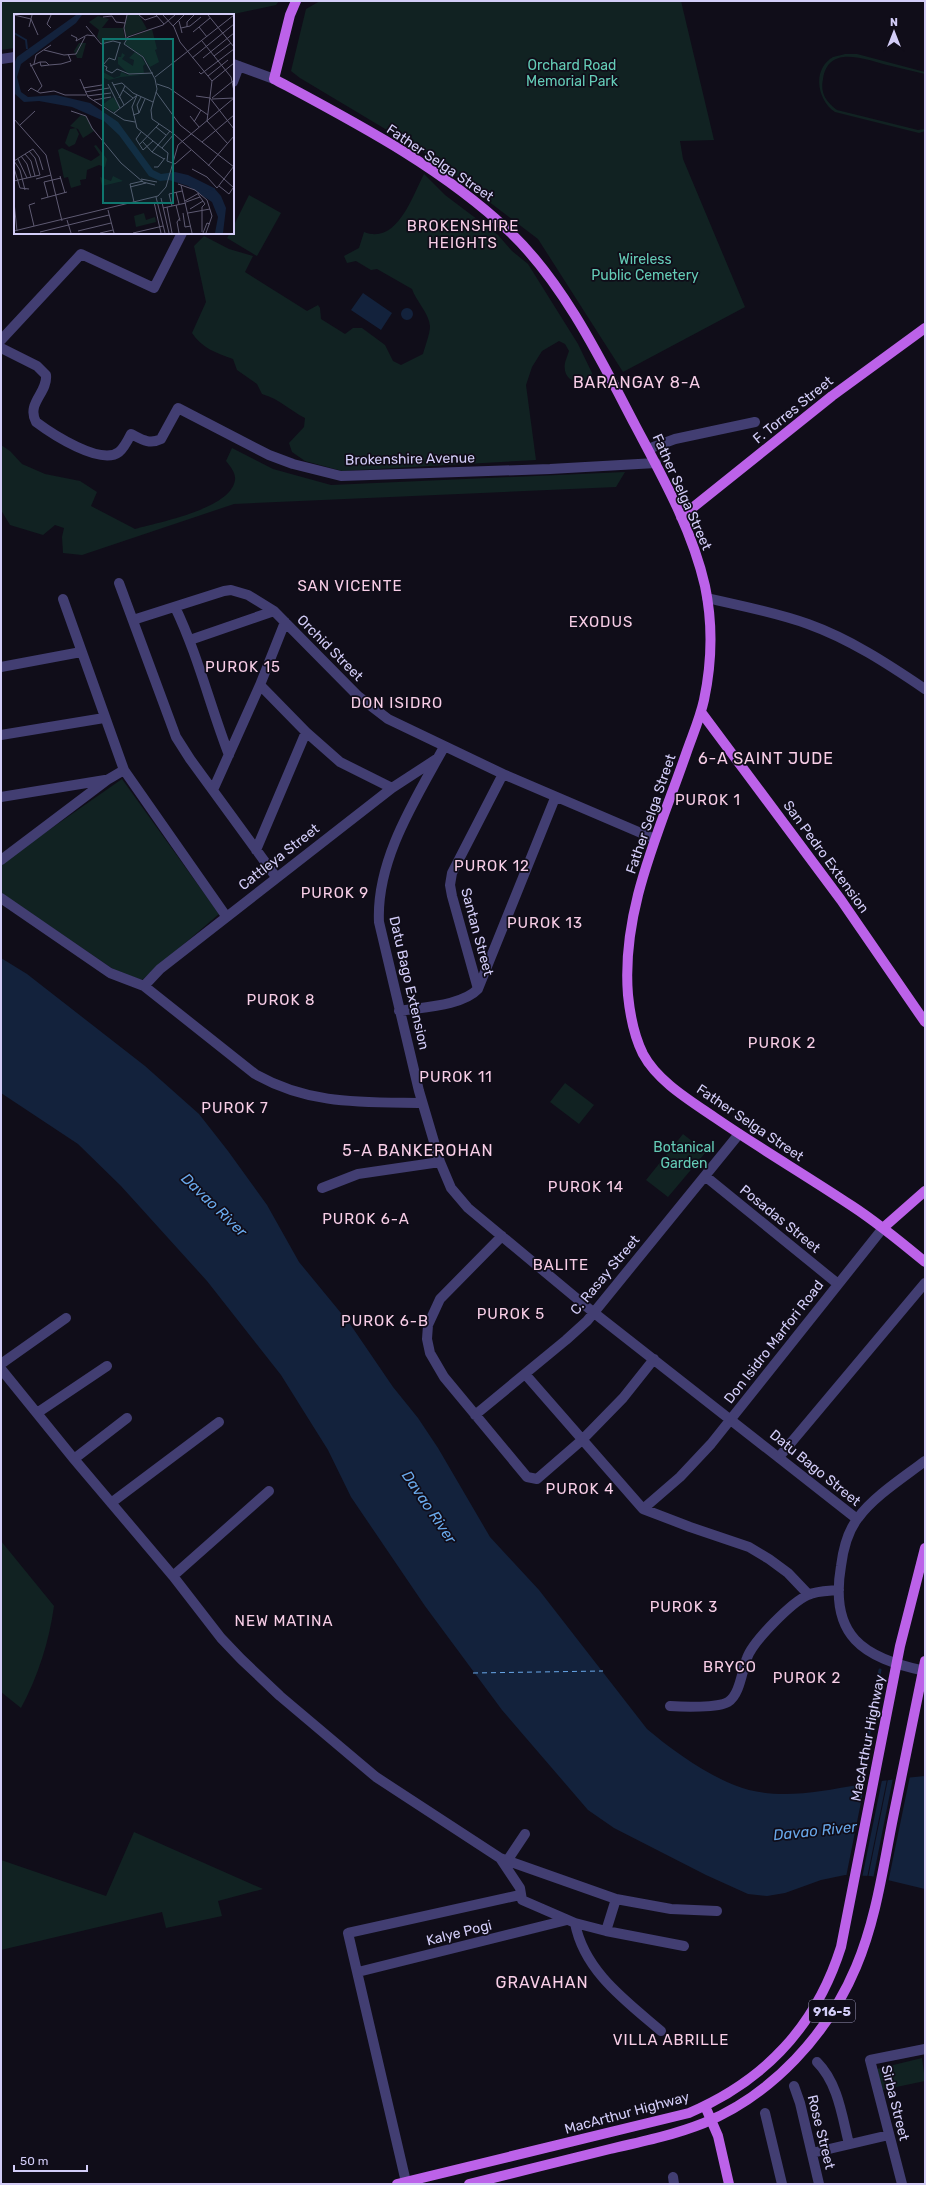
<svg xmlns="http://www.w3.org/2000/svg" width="926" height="2185" font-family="Rubik,sans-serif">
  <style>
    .green { fill: #122 }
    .water { fill: #13223c }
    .pier { fill: #100d19 }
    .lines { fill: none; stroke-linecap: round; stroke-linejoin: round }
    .stream { stroke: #13223c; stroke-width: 3 }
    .ferry { stroke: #69a8ea; stroke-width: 1; stroke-dasharray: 5 4; stroke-linecap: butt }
    .minor { stroke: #423e72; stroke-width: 10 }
    .major { stroke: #bc62e9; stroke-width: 10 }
    .labels { text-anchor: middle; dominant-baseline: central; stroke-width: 3.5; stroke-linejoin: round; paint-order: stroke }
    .shield { fill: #100d19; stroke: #9893b5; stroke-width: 1 }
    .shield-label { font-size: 13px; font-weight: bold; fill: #d3cdf8 }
    .park-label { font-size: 14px; fill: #64ccb7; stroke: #100d19 }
    .street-label { font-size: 14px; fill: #d3cdf8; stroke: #100d19 }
    .neighbourhood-label { font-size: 15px; letter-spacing: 1px; fill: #f8cee7; stroke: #100d19 }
    .water-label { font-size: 15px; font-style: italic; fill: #69a8ea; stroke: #100d19 }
    .quarter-label { font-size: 16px; letter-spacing: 1px; fill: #f8cee7; stroke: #100d19 }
    .inset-river { fill: none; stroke: #13223c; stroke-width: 2 }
    .inset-road { fill: none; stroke: #5e5a72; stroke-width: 1 }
    .view { fill: #0f766e; fill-opacity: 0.15; stroke: #0f766e; stroke-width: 2 }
    .inset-edge { fill: none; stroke: #d3cdf8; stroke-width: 2 }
  </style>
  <rect width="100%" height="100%" fill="#100d19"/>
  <path class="green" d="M 1,1 L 279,1 L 276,5 L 229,15 L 15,15 L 15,48 L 1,50 Z
    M 320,1 L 681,1 L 714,140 L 680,141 L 683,159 L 745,307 L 623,372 L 538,239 L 422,151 L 300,78 L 291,71 L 306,9 Z
    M 845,54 L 857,54 L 925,72 L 925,74 C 911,71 897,67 883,64 C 861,58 828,46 823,79 C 820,93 826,102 837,110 L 918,130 L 925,129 L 925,131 L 919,133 L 835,112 C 818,101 811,70 833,57 C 837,56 842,55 845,54 Z
    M 424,174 L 445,195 L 498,235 L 512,251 L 528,264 L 578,344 L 592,373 L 591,379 C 578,387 562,380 565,363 C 566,359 568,354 569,351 L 565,344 L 559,341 L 542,351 L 532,367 L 526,385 L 536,460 L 342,471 L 305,461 L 292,452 L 289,443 L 304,427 L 305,418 C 289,410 280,399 262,394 L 257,384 L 237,370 L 233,359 C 216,353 202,348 192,333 L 206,302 L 194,246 L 204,236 L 229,249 L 253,256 L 245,272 L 307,311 L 318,305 L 320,308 L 321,319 L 345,334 L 353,328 L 362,328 L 385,345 L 393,361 L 401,365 L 423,354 C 425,346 430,334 430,326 C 429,313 416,301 412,289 L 377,269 L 371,270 L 356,261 L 347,263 L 344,256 L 359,248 L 364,232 C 397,245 412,197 424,174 Z
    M 249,195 L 281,213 L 257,256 L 227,238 L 230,233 L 233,233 L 233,227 Z
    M 1,445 L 10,451 L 22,464 L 45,474 L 80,481 L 97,492 L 91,506 L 135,529 C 159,522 231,509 235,480 C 236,473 230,466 226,461 L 232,448 L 273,469 L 331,485 L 625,472 L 616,487 L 234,504 L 82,555 L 63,553 L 62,537 L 64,528 L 55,525 L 43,535 L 10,525 L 1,510 Z
    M 122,779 L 219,914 L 142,980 L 116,971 L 1,893 L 1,865 L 3,862 Z
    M 565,1083 L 594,1105 L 579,1124 L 550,1102 Z
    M 683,1134 L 706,1152 L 668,1197 L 646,1180 Z
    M 1,1541 L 54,1606 C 49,1642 38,1676 21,1708 L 1,1692 Z
    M 134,1832 L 263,1889 L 218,1901 L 222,1916 L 166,1928 L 162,1912 L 1,1950 L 1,1860 L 106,1896 Z
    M 922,2058 L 925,2081 L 882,2090 L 877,2069 Z"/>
  <path class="water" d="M 363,293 L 392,313 L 381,330 L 351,310 Z
    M401 314a6 6 0 1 1 12 0a6 6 0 1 1-12 0Z
    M 1,958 L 27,974 L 145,1066 L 199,1114 L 228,1151 L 267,1205 L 299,1262 L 350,1324 L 393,1387 L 418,1418 L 438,1448 L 490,1537 L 539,1590 L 647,1729 C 674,1752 715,1781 749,1790 C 786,1799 822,1791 858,1785 C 880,1781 903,1778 925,1776 L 925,1889 L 871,1876 L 845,1875 L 821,1880 L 785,1893 L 767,1896 L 748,1894 L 706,1875 L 614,1828 L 588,1810 L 502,1710 L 425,1606 L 351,1497 L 328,1450 L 281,1375 L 207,1281 L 121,1186 L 78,1144 L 1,1093 Z"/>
  <path class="pier" d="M 910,1776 L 888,1883 L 873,1879 L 893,1778 Z
    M 887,1779 L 888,1779 L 868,1878 L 867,1878 Z
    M 882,1780 L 862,1878 L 846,1877 L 865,1782 Z"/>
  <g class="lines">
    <path class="stream" d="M 859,1789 L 880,1670"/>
    <path class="ferry" d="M 473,1673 L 603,1671"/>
    <path class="minor" d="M 1,59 L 15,57
      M 233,64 L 274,79
      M 233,82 L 239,66
      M 1,340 L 81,254 L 154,288 L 182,233
      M 1,348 L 37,366 L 46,375 C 48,393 26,403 36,422 C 52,434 101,466 119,452 C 124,448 128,440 131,434 C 141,439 149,445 161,439 L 178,408 L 269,455 L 293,464 L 341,476 L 550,469 L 656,463
      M 648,449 L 675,439 L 755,422
      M 119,583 L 176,737 L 190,759 L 276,877
      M 707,598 C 741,606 775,612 808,624 C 850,639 888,664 925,689
      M 63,599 L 124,770 L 226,916
      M 175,607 C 198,655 210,706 229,755
      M 133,620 L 224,591 L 231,590 L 248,595 L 274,611 L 358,696 L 388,719 L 503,774 L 655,839
      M 190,640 L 274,611
      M 1,667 L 81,652
      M 260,685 L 306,732 L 340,762 L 392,788
      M 1,735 L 104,718
      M 444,747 C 415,800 376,860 379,922 L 419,1091 L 440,1162 L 451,1188 L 468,1208 L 593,1312 L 857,1519
      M 213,790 L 260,685 L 285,622
      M 1,797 L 105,780
      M 256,850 L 306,732
      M 1,860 L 107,780 L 124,770
      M 1,898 L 110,973 L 144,986 L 255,1074 C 310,1105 361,1102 422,1103
      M 144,986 L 160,969 L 392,788 L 438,758
      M 478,989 L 452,896 L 450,885 L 452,873 L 503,774
      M 399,1011 C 422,1007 462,1006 478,989 L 555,798
      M 705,1176 L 838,1284
      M 322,1188 L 358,1174 L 440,1162
      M 502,1236 L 440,1299 L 428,1325 L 427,1339 L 430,1353 L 444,1377 L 527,1477 L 537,1479 L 582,1440 L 623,1398 L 654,1359
      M 1,1364 L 66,1318
      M 1,1369 L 74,1459 L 173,1576 L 221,1638 L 241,1659 L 280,1696 L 376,1777 L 500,1858 L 520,1888 L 522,1900 L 575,1923 L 606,1931 L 684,1946
      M 525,1374 L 643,1509 L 690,1527 L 749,1547 L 769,1559 L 788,1573 L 808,1594
      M 37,1413 L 107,1366
      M 475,1415 L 566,1340 L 587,1321 L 739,1134
      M 779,1457 L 925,1283
      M 74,1459 L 127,1418
      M 925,1461 C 904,1477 873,1497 858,1518 C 847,1532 843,1550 841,1566 C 829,1636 863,1658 925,1671
      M 111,1503 L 219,1422
      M 643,1509 L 680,1477 L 711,1444 L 883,1228
      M 173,1576 L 269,1491
      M 670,1706 C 683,1707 718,1708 728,1702 C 740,1695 742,1670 747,1658 C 753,1641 792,1602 808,1595 C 816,1591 830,1591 839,1590
      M 500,1858 L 616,1899 L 671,1909 L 717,1911
      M 507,1861 L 525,1834
      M 575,1923 C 584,1971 626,2001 661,2031
      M 606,1931 L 616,1899
      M 358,1972 L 567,1920
      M 817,2062 C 838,2083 842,2116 849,2144
      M 794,2086 L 800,2103 L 819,2184
      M 765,2113 L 782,2184
      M 812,2153 L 889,2135
      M 673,2177 L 674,2184
      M 406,2182 L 348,1933 L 520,1895
      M 902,2184 L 870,2060 L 925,2049"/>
    <path class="major" d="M 296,1 L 290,15 L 274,79 C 356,123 443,168 511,233 C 564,284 601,360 635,425 C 662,476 692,529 705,586 C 713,624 712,662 704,700 C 700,718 693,734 687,751 C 660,830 621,910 628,995 C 630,1015 634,1036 643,1054 C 658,1082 691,1101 717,1119 C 761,1149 807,1176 852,1206 C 878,1223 901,1242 925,1262
      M 681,517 L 832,396 L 925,328
      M 701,712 L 841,900 L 925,1022
      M 883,1228 L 925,1191
      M 705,2106 L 718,2136 L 729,2184
      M 397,2184 L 689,2113 C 766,2080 816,2026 841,1947 L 900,1646 L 925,1548
      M 469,2184 C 516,2172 563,2161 610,2149 C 641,2142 674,2135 704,2123 C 772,2095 828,2034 856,1967 C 876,1920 883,1868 893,1818 C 904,1766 914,1713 925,1661"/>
  </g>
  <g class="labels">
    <rect class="shield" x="809" y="2000" width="46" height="22" rx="3"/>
    <g class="shield-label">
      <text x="832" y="2011">916-5</text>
    </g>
    <g class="park-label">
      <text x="572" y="65">Orchard Road<tspan x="572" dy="16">Memorial Park</tspan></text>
      <text x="645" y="259">Wireless<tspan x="645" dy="16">Public Cemetery</tspan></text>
      <text x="684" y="1147">Botanical<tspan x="684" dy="16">Garden</tspan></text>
    </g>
    <g class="street-label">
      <text transform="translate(440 163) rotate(34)">Father Selga Street</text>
      <text transform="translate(793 410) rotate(-39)">F. Torres Street</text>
      <text transform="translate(410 459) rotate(-1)">Brokenshire Avenue</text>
      <text transform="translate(682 492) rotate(66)">Father Selga Street</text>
      <text transform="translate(330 648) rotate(45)">Orchid Street</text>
      <text transform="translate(651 814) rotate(-71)">Father Selga Street</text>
      <text transform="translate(279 857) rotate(-38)">Cattleya Street</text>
      <text transform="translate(826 857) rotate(54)">San Pedro Extension</text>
      <text transform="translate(477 932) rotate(75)">Santan Street</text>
      <text transform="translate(409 983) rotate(77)">Datu Bago Extension</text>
      <text transform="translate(750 1123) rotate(34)">Father Selga Street</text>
      <text transform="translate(780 1219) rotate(39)">Posadas Street</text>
      <text transform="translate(605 1275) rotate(-50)">C. Rasay Street</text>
      <text transform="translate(774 1342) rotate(-52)">Don Isidro Marfori Road</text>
      <text transform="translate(815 1468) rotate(39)">Datu Bago Street</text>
      <text transform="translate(868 1738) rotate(-79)">MacArthur Highway</text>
      <text transform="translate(459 1933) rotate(-14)">Kalye Pogi</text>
      <text transform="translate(895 2103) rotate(76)">Sirba Street</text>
      <text transform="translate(627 2113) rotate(-15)">MacArthur Highway</text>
      <text transform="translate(821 2132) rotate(76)">Rose Street</text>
    </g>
    <g class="neighbourhood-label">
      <text x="463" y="226">BROKENSHIRE<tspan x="463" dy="17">HEIGHTS</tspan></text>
      <text x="350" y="586">SAN VICENTE</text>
      <text x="601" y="622">EXODUS</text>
      <text x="243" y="667">PUROK 15</text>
      <text x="397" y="703">DON ISIDRO</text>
      <text x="708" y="800">PUROK 1</text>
      <text x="492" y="866">PUROK 12</text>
      <text x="335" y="893">PUROK 9</text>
      <text x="545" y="923">PUROK 13</text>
      <text x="281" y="1000">PUROK 8</text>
      <text x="782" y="1043">PUROK 2</text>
      <text x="456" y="1077">PUROK 11</text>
      <text x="235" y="1108">PUROK 7</text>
      <text x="586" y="1187">PUROK 14</text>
      <text x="366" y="1219">PUROK 6-A</text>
      <text x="561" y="1265">BALITE</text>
      <text x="511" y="1314">PUROK 5</text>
      <text x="385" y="1321">PUROK 6-B</text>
      <text x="580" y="1489">PUROK 4</text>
      <text x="684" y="1607">PUROK 3</text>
      <text x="284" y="1621">NEW MATINA</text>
      <text x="730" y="1667">BRYCO</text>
      <text x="807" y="1678">PUROK 2</text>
      <text x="671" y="2040">VILLA ABRILLE</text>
    </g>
    <g class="water-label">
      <text transform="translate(214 1205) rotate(44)">Davao River</text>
      <text transform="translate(429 1507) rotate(56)">Davao River</text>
      <text transform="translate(815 1831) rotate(-6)">Davao River</text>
    </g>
    <g class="quarter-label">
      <text x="637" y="382">BARANGAY 8-A</text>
      <text x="766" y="758">6-A SAINT JUDE</text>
      <text x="418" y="1150">5-A BANKEROHAN</text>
      <text x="542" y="1982">GRAVAHAN</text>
    </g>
  </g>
  <g transform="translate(14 14)">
    <rect width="220" height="220" fill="#100d19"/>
    <path d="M 113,1 L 125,1 L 133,15 L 112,23 L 110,14 ZM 84,2 L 95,5 L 88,14 L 109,14 L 111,24 L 87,29 L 83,23 L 85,16 L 75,8 ZM 138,15 L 143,35 L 141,36 L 145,48 L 136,53 L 130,43 L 111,30 L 112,25 ZM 65,29 L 72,29 L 68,44 L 63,44 L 60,37 ZM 121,38 L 127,42 L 133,53 L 131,50 L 129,52 L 130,59 L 115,60 L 104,50 L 104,43 L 107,43 L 108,39 L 111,41 L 108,45 L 119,52 L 120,46 L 115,44 ZM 89,58 L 100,64 L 106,62 L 107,58 L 114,61 L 136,60 L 107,63 L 95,66 L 90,64 ZM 99,83 L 106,93 L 100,98 L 88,91 ZM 67,101 L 72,102 L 80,117 L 69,124 L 64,115 L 56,112 ZM 62,114 L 65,120 L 61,130 L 55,133 L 51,129 L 56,115 ZM 82,131 L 93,145 L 91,153 L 85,151 L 73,156 L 72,165 L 66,166 L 67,171 L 57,174 L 54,163 L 50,164 L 44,136 L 48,134 L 77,147 L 86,141 L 80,132 ZM 99,162 L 109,167 L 88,172 L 86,163 L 97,167 ZM 130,199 L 132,206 L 141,203 L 142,208 L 122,213 L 120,202 Z" fill="#122"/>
    <path d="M 62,1 L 68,1 L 62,9 L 7,50 L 3,63 L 7,78 L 14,83 L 42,81 L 76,89 L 104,108 L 139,156 L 147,160 L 161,158 L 174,161 L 200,174 L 207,182 L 212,194 L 209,219 L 201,219 L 204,203 L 198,188 L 174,172 L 155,166 L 146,167 L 135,162 L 105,121 L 90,107 L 58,93 L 25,87 L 10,88 L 1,80 L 0,50 L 3,43 Z" fill="#13223c"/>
    <path class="inset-river" d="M 0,19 L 12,26 L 13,35M 188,178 L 201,175"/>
    <path class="inset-road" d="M 0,1 L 17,5M 125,1 L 131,6 L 143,2M 142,1 L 150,10M 149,1 L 160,13 L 166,28 L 198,67M 161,1 L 149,11 L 114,23 L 110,30 L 129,43 L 141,65 L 143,75 L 137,96 L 138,105 L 160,120 L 220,174M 194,1 L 220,33M 89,3 L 98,2 L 102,8 L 111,9M 17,5 L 24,21M 165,7 L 168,19M 72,12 L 87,30 L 99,27 L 107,29M 159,12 L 170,1M 15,13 L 18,1M 173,13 L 173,8 L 180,1M 185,13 L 193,23M 37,14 L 33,10 L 37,1M 167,14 L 176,12 L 187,3M 179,18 L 196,4M 57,21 L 63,24 L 62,27 L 73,21 L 81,22M 112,24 L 110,14 L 113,1M 188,27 L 217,63 L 220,77M 106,29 L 101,46 L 95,44 L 89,51 L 93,53 L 92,56 L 98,59 L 103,55 L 115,60 L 139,59M 30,36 L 50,41 L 62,40 L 71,23M 200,42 L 217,29M 178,44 L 220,10M 189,44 L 220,19M 26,48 L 27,52 L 35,51M 16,49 L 28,72 L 23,78M 20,50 L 22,41 L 37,31M 16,52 L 26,48 L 32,48 L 35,51 L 47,50 L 57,47 L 54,40M 185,58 L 187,60 L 220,35M 194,62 L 214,46M 141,63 L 220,1M 66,65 L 74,83 L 110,106 L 121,108M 198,67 L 193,107 L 214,130M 198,67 L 220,49M 98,68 L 110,91M 94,70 L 106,94M 143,70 L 155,74 L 194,101M 99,71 L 108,69 L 119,79 L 139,88M 69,74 L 88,71M 109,76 L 119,84M 14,77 L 17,74 L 26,79 L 40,77 L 51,81 L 72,81M 71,78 L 95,74M 142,78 L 166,111 L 220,153M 123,81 L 118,93 L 123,114 L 154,139M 73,82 L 97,79M 182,82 L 196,84M 105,84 L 111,72M 196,84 L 220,115M 198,84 L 219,67M 198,85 L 220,84M 80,86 L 97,83M 57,97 L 72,102 L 78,114 L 107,149 L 129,168 L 141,171M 100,99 L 122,82M 125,99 L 123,91 L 127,83M 119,101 L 125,99 L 131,85M 176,102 L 185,113M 0,105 L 32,141 L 48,207M 180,108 L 187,96M 6,111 L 21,97M 142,113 L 152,121M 127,118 L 122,125 L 129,136 L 139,127M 129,128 L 138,138 L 150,145M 188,128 L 220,101M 125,131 L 145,110M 148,134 L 160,120M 138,138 L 156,117M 154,139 L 153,147 L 161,150 L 177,136M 11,140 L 17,147 L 21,162M 7,142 L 13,150 L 17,163M 4,145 L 13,164M 0,147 L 19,135 L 25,143 L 29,156M 0,147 L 6,156 L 11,176M 194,152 L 220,122M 140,153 L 144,153 L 151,144M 0,154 L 6,174 L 15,175M 178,155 L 193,163 L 203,174 L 220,152M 46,162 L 51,179M 22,165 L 37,161M 127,165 L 143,168M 0,167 L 26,161 L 21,144 L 15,137M 164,170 L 181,176 L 193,186 L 198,202 L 192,219M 167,171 L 178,219M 205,172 L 215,180 L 219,174M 116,173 L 132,169M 162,178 L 165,190M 184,180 L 191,190 L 188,193 L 188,218M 34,183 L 30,168 L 47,164M 142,183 L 151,219M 147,184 L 155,219M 27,185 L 53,178M 171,187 L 185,179M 0,188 L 3,217M 120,188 L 116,170 L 129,167M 140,188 L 147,219M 172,188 L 186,183M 162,191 L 166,207M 158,192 L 155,180 L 168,177M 153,193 L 158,219M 149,194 L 172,189M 176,195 L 189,187M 94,196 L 100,219M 169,199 L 171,213 L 177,212M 174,199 L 196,195M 53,206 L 57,219M 20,212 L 15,191 L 21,189M 0,217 L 144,182 L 152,173 L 164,131 L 220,84M 64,217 L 97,209M 26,218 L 95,201M 86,219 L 99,216M 119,219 L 149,212M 165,219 L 163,208 L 166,204M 189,219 L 193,209 L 196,210"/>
    <path class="view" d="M 89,25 L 159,25 L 159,189 L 89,189 Z"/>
    <rect width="220" height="220" class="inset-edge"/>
  </g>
  <rect width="926" height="2185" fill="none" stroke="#d3cdf8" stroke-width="4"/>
  <g transform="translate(894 32)" stroke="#100d19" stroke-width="3" paint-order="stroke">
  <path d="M0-3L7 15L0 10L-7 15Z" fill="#d3cdf8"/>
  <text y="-6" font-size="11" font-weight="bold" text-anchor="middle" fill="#d3cdf8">N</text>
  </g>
  <path d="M14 2165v6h73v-6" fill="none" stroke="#d3cdf8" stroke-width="2"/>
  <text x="20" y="2165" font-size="12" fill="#d3cdf8" stroke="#100d19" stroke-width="3" paint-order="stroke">50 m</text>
</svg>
